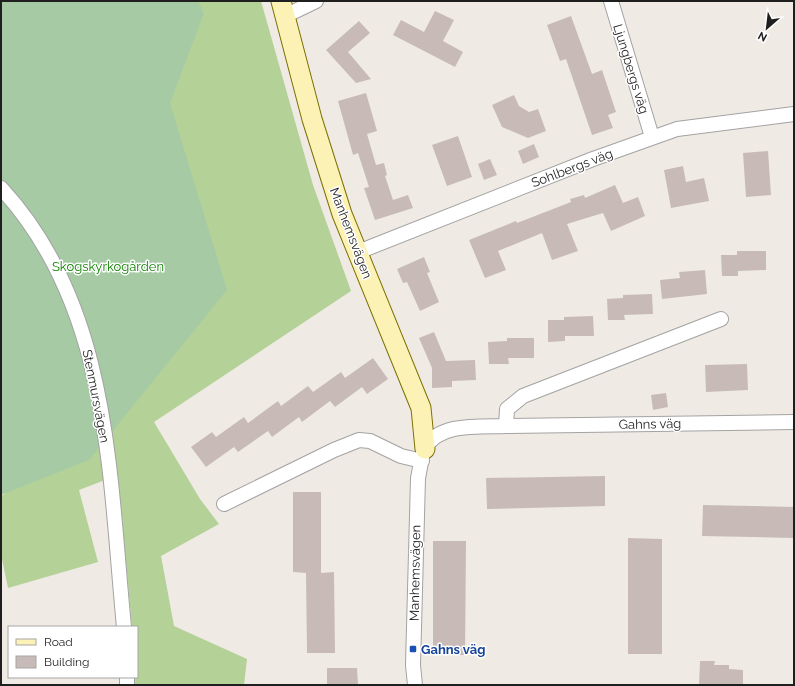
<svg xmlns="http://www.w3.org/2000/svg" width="795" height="686" font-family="Raleway,sans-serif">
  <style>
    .forest { fill: #b4d197 }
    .cemetery { fill: #a6caa4 }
    .building { fill: #c8bbb7 }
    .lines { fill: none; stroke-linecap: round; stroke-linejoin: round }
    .street-casing { stroke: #a3a3a3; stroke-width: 16 }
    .secondary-casing { stroke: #7b7100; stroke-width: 21 }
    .street { stroke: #fff; stroke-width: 14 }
    .secondary { stroke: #fdf2b6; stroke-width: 19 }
    .transit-dot { fill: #1a4fb4; stroke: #fff; stroke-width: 1.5 }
    .labels { text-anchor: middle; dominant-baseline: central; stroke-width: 3; stroke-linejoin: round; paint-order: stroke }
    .street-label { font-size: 13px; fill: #1f1f1f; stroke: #fff }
    .park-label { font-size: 13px; fill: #148306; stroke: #fff }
    .transit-label { font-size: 13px; font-weight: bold; fill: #164399; stroke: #fff; text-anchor: start }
  </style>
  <rect width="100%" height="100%" fill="#f0eae4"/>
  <path class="forest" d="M 176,1 L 261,1 L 313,185 L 351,291 L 154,422 L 200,499 L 219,524 L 161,556 L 174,626 L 247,659 L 244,685 L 135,685 L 137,627 L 132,627 L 118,475 L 79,490 L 98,562 L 8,588 L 1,554 L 1,496 L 6,493 L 1,492 L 1,60 L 141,179 Z"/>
  <path class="cemetery" d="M 1,1 L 198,1 L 204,13 L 170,103 L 227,290 L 89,460 L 1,495 Z"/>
  <path class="building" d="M 435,11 L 454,20 L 443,41 L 463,52 L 455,67 L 393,35 L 401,20 L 424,32 Z
    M 571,16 L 592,74 L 602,70 L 616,112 L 608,115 L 613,128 L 592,135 L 566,59 L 560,61 L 547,25 Z
    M 359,21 L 370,33 L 348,52 L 371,79 L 356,83 L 326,50 Z
    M 366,93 L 377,131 L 367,134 L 376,165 L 384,163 L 387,175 L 385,176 L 393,200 L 408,195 L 413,208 L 375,220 L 364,188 L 369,187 L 358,153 L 353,155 L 338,101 Z
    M 514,95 L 519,106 L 529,112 L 538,109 L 546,131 L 528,138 L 502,127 L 492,105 Z
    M 458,136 L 472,177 L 447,186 L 432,145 Z
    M 534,144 L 539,157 L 523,164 L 518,151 Z
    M 768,151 L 771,195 L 746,197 L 743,153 Z
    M 490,159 L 497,175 L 484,180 L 478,164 Z
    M 683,166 L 686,182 L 704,178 L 709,201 L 671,208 L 664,170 Z
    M 615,185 L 623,203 L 638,197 L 645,216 L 611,231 L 603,213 L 567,224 L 578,251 L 552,260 L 542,233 L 498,251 L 506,270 L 485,278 L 469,240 L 516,221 L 517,223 L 571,202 L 570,199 L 584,195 L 585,198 Z
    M 737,251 L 766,251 L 766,270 L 738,271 L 738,276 L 722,276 L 721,255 L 737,255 Z
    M 424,257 L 430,272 L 427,273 L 439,302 L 420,311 L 407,282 L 403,283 L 397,269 Z
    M 705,270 L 707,294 L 662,299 L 660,280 L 680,278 L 679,272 Z
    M 652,294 L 653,314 L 624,315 L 625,320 L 608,320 L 607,299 L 623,298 L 623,295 Z
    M 593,316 L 594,336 L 565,336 L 565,341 L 548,342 L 548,320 L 564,320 L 564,317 Z
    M 434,332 L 446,361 L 475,360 L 476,380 L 452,381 L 452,387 L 432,388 L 432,368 L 419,338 Z
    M 507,338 L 534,338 L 534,358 L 508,358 L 509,364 L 489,364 L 488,342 L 507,341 Z
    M 373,358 L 388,379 L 367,394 L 362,387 L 335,407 L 330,401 L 302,422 L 299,417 L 272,437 L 268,431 L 238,452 L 234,447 L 206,467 L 191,447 L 212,432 L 216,437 L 244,417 L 248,423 L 278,401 L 281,406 L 308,386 L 313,392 L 341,372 L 345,378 Z
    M 747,364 L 748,390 L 706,392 L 705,365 Z
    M 666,393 L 668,407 L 653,410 L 651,395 Z
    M 605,476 L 605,506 L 487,509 L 486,478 Z
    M 293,492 L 321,492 L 321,573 L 334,572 L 335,653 L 307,653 L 306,573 L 293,572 Z
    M 703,505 L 794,507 L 794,538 L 702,536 Z
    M 628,538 L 662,539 L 662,654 L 628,654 Z
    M 433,541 L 466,541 L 465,655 L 433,655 Z
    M 700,661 L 715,661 L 714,665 L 729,665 L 729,669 L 743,670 L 743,685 L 699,685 Z
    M 327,668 L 357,668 L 358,685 L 327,685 Z"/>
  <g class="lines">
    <defs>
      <path id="street" d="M 611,1 L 652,137
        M 285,16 L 316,1
        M 1,188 C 111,307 109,475 124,627
        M 358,252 L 593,159 L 677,129 L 794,114
        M 506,426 L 507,409 L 523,396 L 721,319
        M 224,504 L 334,450 L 359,440 L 370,441 L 401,456 L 422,461
        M 127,677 L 127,685
        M 415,685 L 413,665 L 418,478 C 420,470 421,456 425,448 C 440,422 480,427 506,426 L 794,422"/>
      <path id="secondary" d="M 281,1 L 312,119 L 342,214 L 421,408 L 425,449"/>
    </defs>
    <use href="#street" class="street-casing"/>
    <use href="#secondary" class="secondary-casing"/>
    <use href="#street" class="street"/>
    <use href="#secondary" class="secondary"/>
  </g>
  <rect class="transit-dot" x="409" y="645" width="8" height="8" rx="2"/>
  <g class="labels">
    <g class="street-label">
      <text transform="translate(631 69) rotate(73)">Ljungbergs väg</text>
      <text transform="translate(572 168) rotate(-21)">Sohlbergs väg</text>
      <text transform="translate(351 233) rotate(69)">Manhemsvägen</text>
      <text transform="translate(96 396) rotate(79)">Stenmursvägen</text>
      <text transform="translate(650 424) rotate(-1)">Gahns väg</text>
      <text transform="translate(415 573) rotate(-89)">Manhemsvägen</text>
    </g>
    <g class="park-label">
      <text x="108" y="266">Skogskyrkogården</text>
    </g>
    <g class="transit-label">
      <text x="421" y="649">Gahns väg</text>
    </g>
  </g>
  <rect width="795" height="686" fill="none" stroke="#1f1f1f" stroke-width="4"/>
  <rect x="8" y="626" width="130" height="52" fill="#ffffff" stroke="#a5a5a5"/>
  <rect x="16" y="639" width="20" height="6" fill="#fdf2b6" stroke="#a5a5a5"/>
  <text x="44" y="646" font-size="12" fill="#1f1f1f">Road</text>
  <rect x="16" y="656" width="20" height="12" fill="#c8bbb7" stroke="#a5a5a5"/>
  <text x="44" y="666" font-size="12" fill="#1f1f1f">Building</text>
  <g transform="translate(767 28) rotate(208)" stroke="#ffffff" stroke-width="3" paint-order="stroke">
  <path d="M0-3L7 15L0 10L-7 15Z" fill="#1f1f1f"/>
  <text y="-6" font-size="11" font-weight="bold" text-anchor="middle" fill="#1f1f1f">N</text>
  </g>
</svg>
